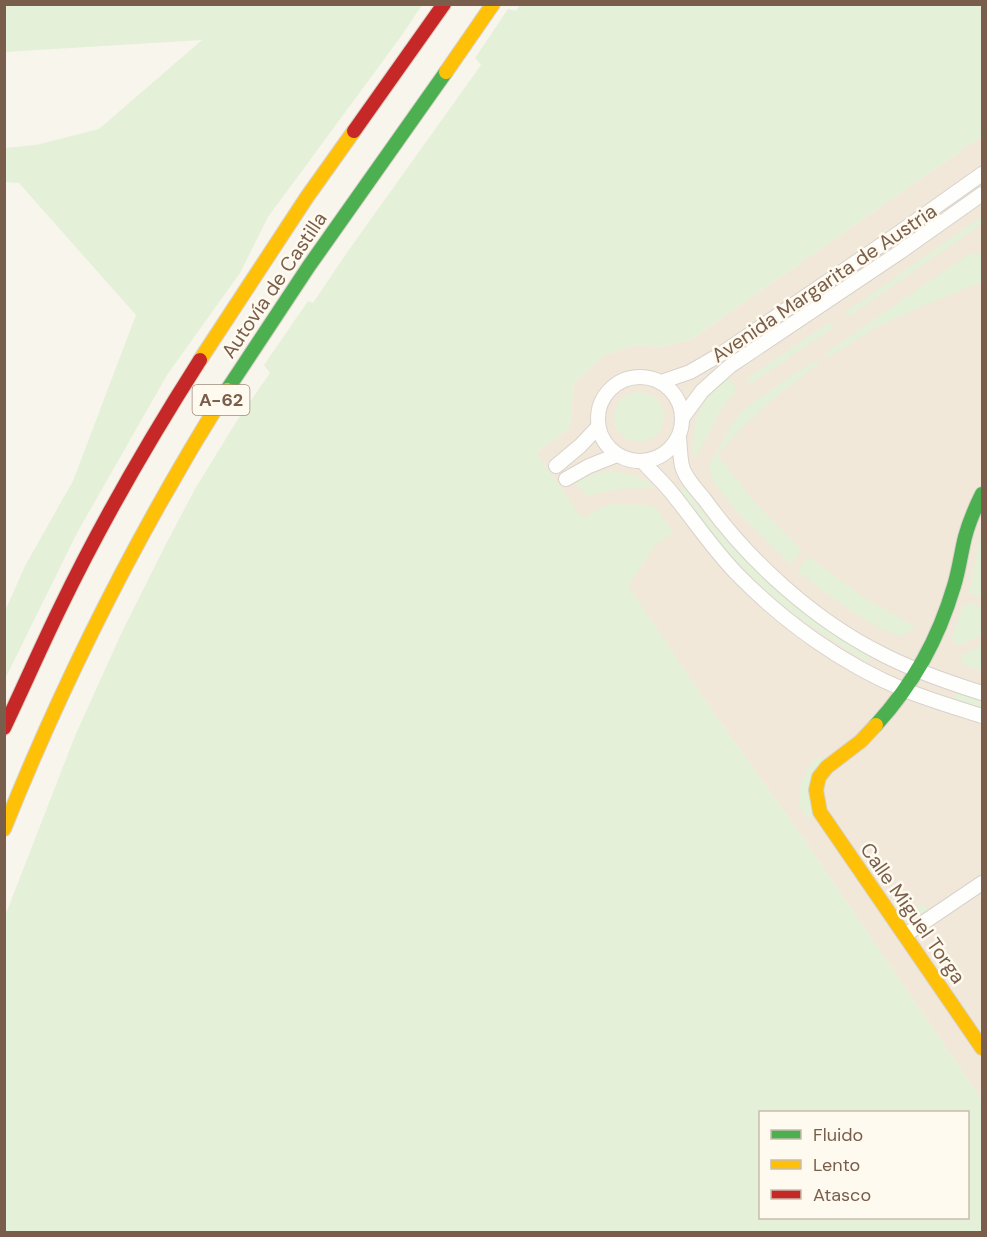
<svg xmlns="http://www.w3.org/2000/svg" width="987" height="1237" font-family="'DM Sans',sans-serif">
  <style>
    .residential { fill: #f1e8da }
    .green { fill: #e4f0d8; fill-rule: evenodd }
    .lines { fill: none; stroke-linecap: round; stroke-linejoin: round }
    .street-casing { stroke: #d8d2cb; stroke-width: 16 }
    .fast-casing { stroke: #d8d1c9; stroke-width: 16 }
    .slow-casing { stroke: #d8d1c9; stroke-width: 16 }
    .jam-casing { stroke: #d8d1c9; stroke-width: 16 }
    .street { stroke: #fefefc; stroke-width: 14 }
    .fast { stroke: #4caf50; stroke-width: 14 }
    .slow { stroke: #ffc107; stroke-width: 14 }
    .jam { stroke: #c62828; stroke-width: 14 }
    .labels { text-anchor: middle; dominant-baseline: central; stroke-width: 5; stroke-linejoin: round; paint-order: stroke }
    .shield { fill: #fffaef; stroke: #a18d7c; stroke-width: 1.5 }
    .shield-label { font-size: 18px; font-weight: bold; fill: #795e4b }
    .street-label { font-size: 20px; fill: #795e4b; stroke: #fffaef }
  </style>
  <rect width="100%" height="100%" fill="#f8f5ed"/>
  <path class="residential" d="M 982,136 L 982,1100 L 803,838 L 707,703 L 580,516 L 536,453 L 570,428 L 574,384 L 604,355 L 636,345 L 660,347 L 692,339 Z"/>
  <path class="green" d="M 5,4 L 422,5 L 402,35 L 268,217 L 240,273 L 167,375 L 77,533 L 5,679 L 5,611 L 25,566 L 73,481 L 136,315 L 19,183 L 5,182 L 5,148 L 36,145 L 99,129 L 202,40 L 5,52 Z
    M 520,5 L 982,5 L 982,136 L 692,339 L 660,347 L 636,345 L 604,355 L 574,384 L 570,428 L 536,453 L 583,519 L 598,509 L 612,504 L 650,505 L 655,507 L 674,533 L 656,544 L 628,586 L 707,703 L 803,838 L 982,1100 L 982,1232 L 5,1232 L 5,916 L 75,736 L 122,632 L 165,546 L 195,489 L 238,419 L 270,373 L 264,365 L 308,301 L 313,303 L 348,251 L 481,65 L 475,58 L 508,9 L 516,11 ZM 760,1112 L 968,1112 L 968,1218 L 760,1218 Z
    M 982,216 L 982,224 L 850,316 L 846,315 L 847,311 Z
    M 979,253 L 982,255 L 982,282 L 915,309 L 874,329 L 827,358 L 825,353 L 969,254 Z
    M 828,323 L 833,324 L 834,327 L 752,383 L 748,382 L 749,377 Z
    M 817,359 L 820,363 C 784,390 747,419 718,455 L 754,502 L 802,550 L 791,565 L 737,512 L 713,481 L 709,471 L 710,464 L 730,427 L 740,413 L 754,401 Z
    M 728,376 L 735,386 L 735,393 L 725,403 L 697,455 L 693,456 C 692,416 700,403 728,376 Z
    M614 417a25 25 0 1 1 50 0a25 25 0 1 1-50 0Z
    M 608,471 C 629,473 639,475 656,488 C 633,488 611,488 589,496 L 584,493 L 575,483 L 593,474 Z
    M 685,487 C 713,530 754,573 795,604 C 819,623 847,638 872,655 L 868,662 C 818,633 769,599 730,556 C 711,535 695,513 678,491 Z
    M 982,528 L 982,598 L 971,594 L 969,591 Z
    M 809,557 L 841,581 L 871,602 L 915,626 C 911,630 906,635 900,635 C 881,636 814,584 797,571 Z
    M 969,603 L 982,607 L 982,635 L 958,646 L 951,639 L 963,605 Z
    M 982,645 L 982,671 L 962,664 L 961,657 L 963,654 Z
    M 956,693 L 982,701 L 982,708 L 954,699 Z
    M 817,757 L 821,758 L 823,762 L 813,817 L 809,818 C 790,804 803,771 817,757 Z
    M 896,903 C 906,908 913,908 924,904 L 928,912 C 912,917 906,915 893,905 Z"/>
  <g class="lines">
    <defs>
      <path id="street" d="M598 419a42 42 0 1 1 84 0a42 42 0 1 1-84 0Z
        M 661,382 L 690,372 L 721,354 L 893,237 L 982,174
        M 683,417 L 702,391 L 730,366 L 900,252 L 982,194
        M 679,438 C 680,447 680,457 682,466 C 685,478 697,490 705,500 C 749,561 813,619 880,653 C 912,670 947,682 982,693
        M 643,462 C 652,472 662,481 671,492 C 693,519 712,548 737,574 C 783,621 843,665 905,690 C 930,700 957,708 982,716
        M 556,466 L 580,446 L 598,427
        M 566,479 L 589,466 L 617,455
        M 905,935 L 982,883"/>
      <path id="fast" d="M 227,390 L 309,266 L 446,72
        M 876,725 C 914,683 938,640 954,586 C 959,570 961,553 965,537 C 969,522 975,508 982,494"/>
      <path id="slow" d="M 446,72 L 493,4
        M 200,360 L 307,197 L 354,131
        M 876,725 L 861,741 L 827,767 L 819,777 L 816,790 L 820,812 L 982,1048
        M 4,829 C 65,677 140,529 227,390"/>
      <path id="jam" d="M 354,131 L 444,4
        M 4,728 C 23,688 41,647 60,608 C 101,523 149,440 200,360"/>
    </defs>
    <use href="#street" class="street-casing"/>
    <use href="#fast" class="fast-casing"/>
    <use href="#slow" class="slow-casing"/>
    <use href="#jam" class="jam-casing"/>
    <use href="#street" class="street"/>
    <use href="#fast" class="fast"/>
    <use href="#slow" class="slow"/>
    <use href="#jam" class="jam"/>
  </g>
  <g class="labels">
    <rect class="shield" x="192.5" y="385" width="57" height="30" rx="4.5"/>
    <g class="shield-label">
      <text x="221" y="400">A-62</text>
    </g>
    <g class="street-label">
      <text transform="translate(824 283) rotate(-34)">Avenida Margarita de Austria</text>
      <text transform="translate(274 285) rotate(-56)">Autovía de Castilla</text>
      <text transform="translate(913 913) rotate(55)">Calle Miguel Torga</text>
    </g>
  </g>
  <rect width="987" height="1237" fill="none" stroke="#795e4b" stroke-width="12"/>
  <rect x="759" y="1111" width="210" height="108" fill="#fffaef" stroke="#c9bcad" stroke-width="1.5"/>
  <rect x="771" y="1130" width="30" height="9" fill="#4caf50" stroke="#c9bcad" stroke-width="1.5"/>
  <text x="813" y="1141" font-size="18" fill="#795e4b">Fluido</text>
  <rect x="771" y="1160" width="30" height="9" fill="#ffc107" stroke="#c9bcad" stroke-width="1.5"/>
  <text x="813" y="1171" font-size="18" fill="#795e4b">Lento</text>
  <rect x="771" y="1190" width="30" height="9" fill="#c62828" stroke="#c9bcad" stroke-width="1.5"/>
  <text x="813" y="1201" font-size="18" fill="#795e4b">Atasco</text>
</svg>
